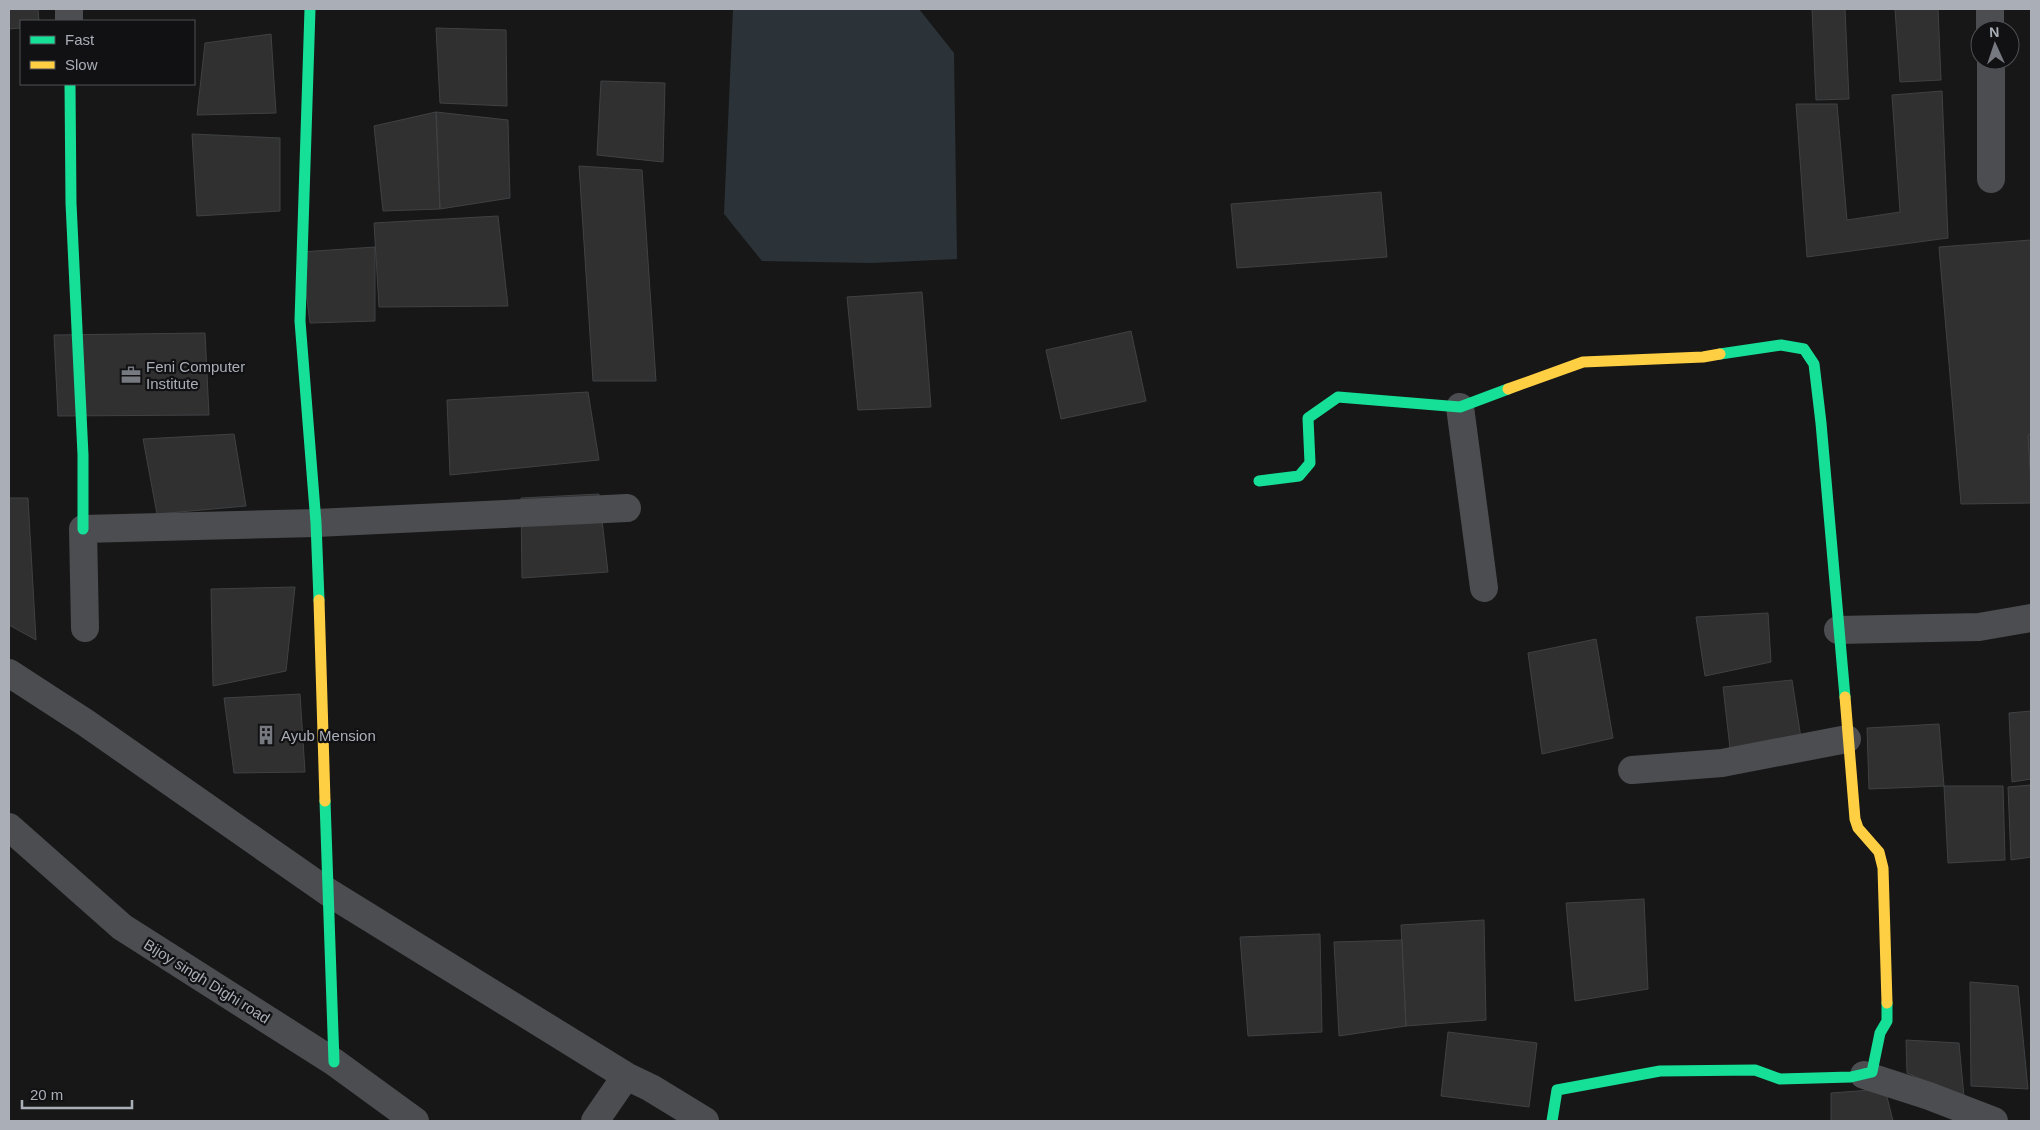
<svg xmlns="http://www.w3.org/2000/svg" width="2040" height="1130" font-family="Helvetica,sans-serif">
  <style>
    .water { fill: #2b3338 }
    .building { fill: #303031; stroke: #3f4143 }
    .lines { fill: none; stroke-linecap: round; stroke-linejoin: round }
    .street { stroke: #4b4d50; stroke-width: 28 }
    .fast { stroke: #16e098; stroke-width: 11 }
    .slow { stroke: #ffcf43; stroke-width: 11 }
    .labels { text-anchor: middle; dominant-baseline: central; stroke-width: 4.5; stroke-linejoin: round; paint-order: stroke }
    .poi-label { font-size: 15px; fill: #a9aeb7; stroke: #111113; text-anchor: start }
    .street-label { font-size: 15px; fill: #a9aeb7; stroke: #111113 }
  </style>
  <rect width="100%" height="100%" fill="#171717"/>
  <path class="water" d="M 733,9 L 919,9 L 954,53 L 957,259 L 872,263 L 762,261 L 724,214 Z"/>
  <path class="building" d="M 9,9 L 38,9 L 39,21 L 21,21 L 21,28 L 9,29 Z
    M 1812,9 L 1845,9 L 1849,99 L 1816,100 Z
    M 1895,9 L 1938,9 L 1941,80 L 1900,82 Z
    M 436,28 L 506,30 L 507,106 L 440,103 Z
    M 271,34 L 276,113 L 197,115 L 205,43 Z
    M 601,81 L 665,83 L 663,162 L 597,155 Z
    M 1942,91 L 1948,238 L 1807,257 L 1796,104 L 1837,104 L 1847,220 L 1900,212 L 1892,95 Z
    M 436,112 L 508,120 L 510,198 L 440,209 Z
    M 436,112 L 440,209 L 383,211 L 374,126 Z
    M 192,134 L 280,138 L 280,211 L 197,216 Z
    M 579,166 L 642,170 L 656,381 L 593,381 Z
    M 1381,192 L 1387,257 L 1237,268 L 1231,204 Z
    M 498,216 L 508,306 L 379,307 L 374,223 Z
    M 2031,240 L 2031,503 L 1961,504 L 1939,247 Z
    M 375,247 L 375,321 L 310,323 L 301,252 Z
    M 922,292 L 931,407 L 858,410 L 847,297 Z
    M 1131,331 L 1146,401 L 1061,419 L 1046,350 Z
    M 205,333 L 209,415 L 58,416 L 54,335 Z
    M 588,392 L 599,460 L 450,475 L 447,400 Z
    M 234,434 L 246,506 L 157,514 L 143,439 Z
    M 2031,434 L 2031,486 L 2028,435 Z
    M 599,494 L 608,572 L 522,578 L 521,498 Z
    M 9,498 L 28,498 L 36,640 L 9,625 Z
    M 295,587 L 286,671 L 213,686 L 211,589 Z
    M 1768,613 L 1771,662 L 1705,676 L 1696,617 Z
    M 1596,639 L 1613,738 L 1542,754 L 1528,653 Z
    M 1792,680 L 1801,738 L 1730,748 L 1723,687 Z
    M 300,694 L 305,772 L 234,773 L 224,698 Z
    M 2031,711 L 2031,779 L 2012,782 L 2009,713 Z
    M 1939,724 L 1944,786 L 1869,789 L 1867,728 Z
    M 2031,785 L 2031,857 L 2011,860 L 2008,787 Z
    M 1944,786 L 2003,786 L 2005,860 L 1948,863 Z
    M 1644,899 L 1648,989 L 1575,1001 L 1566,903 Z
    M 1484,920 L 1486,1020 L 1406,1026 L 1401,925 Z
    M 1320,934 L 1322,1032 L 1248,1036 L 1240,937 Z
    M 1402,940 L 1406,1026 L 1339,1036 L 1334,942 Z
    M 1970,982 L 2018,986 L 2028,1089 L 1971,1086 Z
    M 1448,1032 L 1537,1043 L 1529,1107 L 1441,1096 Z
    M 1906,1040 L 1959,1043 L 1964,1097 L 1907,1073 Z
    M 1885,1089 L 1893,1121 L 1831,1121 L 1831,1093 Z"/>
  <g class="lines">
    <path class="street" d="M 69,9 L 69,21
      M 1990,9 L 1990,30
      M 1991,60 L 1991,179
      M 1460,407 L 1484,588
      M 85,628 L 83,529 L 316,523 L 627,508
      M 1838,630 L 1979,627 L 2031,618
      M 9,673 L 86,723 L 328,892 L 626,1076 L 651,1088 L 705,1121
      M 1632,770 L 1722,763 L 1847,739
      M 9,827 L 122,927 L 334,1062 L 415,1121
      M 1864,1075 L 1929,1096 L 1994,1121
      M 595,1121 L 626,1076"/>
    <path class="fast" d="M 310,9 L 300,321 L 316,523 L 319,600
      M 70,84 L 71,203 L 83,455 L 83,529
      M 1720,354 L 1781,345 L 1804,349 L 1814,364 L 1821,423 L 1845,697
      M 1259,481 L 1299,476 L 1310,463 L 1308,418 L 1338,397 L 1460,407 L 1508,389
      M 325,801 L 334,1062
      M 1552,1121 L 1557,1090 L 1660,1071 L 1755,1070 L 1780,1079 L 1851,1077 L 1872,1072 L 1880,1033 L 1887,1021 L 1887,1003"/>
    <path class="slow" d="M 1508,389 L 1583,362 L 1703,357 L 1720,354
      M 319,600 L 325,801
      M 1845,697 L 1855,819 L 1858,828 L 1879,852 L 1883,868 L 1887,1003"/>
  </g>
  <defs>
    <symbol id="office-bare" viewBox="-9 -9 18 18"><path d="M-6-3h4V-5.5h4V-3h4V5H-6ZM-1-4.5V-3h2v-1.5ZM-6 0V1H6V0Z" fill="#76797f" stroke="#111113" stroke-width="2.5" paint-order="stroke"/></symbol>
    <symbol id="building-bare" viewBox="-9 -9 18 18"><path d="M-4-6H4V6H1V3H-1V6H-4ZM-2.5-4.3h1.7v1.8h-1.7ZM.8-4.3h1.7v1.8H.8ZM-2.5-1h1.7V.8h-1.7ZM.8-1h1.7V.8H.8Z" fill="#76797f" stroke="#111113" stroke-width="2.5" paint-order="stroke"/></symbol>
  </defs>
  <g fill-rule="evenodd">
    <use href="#office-bare" x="117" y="361" width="28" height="28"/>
    <use href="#building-bare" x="252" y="721" width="28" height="28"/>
  </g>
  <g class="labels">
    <g class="poi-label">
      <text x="146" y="366">Feni Computer<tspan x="146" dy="17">Institute</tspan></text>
      <text x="281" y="735">Ayub Mension</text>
    </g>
    <g class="street-label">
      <text transform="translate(207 981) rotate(32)">Bijoy singh Dighi road</text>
    </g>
  </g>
  <rect width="2040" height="1130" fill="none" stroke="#a9aeb7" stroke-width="20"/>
  <rect x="20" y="20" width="175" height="65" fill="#111113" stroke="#4e5055"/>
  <rect x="30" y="36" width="25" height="8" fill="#16e098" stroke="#4e5055"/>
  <text x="65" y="45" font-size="15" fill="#a9aeb7">Fast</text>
  <rect x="30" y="61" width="25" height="8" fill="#ffcf43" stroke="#4e5055"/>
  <text x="65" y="70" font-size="15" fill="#a9aeb7">Slow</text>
  <g transform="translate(1995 45) rotate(357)"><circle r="24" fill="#111113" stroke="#4e5055"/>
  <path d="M0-4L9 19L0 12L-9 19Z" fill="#76797f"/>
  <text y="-8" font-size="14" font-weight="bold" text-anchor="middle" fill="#a9aeb7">N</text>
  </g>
  <path d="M22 1100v8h110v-8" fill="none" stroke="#a9aeb7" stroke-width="2.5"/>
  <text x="30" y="1100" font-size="15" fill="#a9aeb7" stroke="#111113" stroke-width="4" paint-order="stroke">20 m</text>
</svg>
